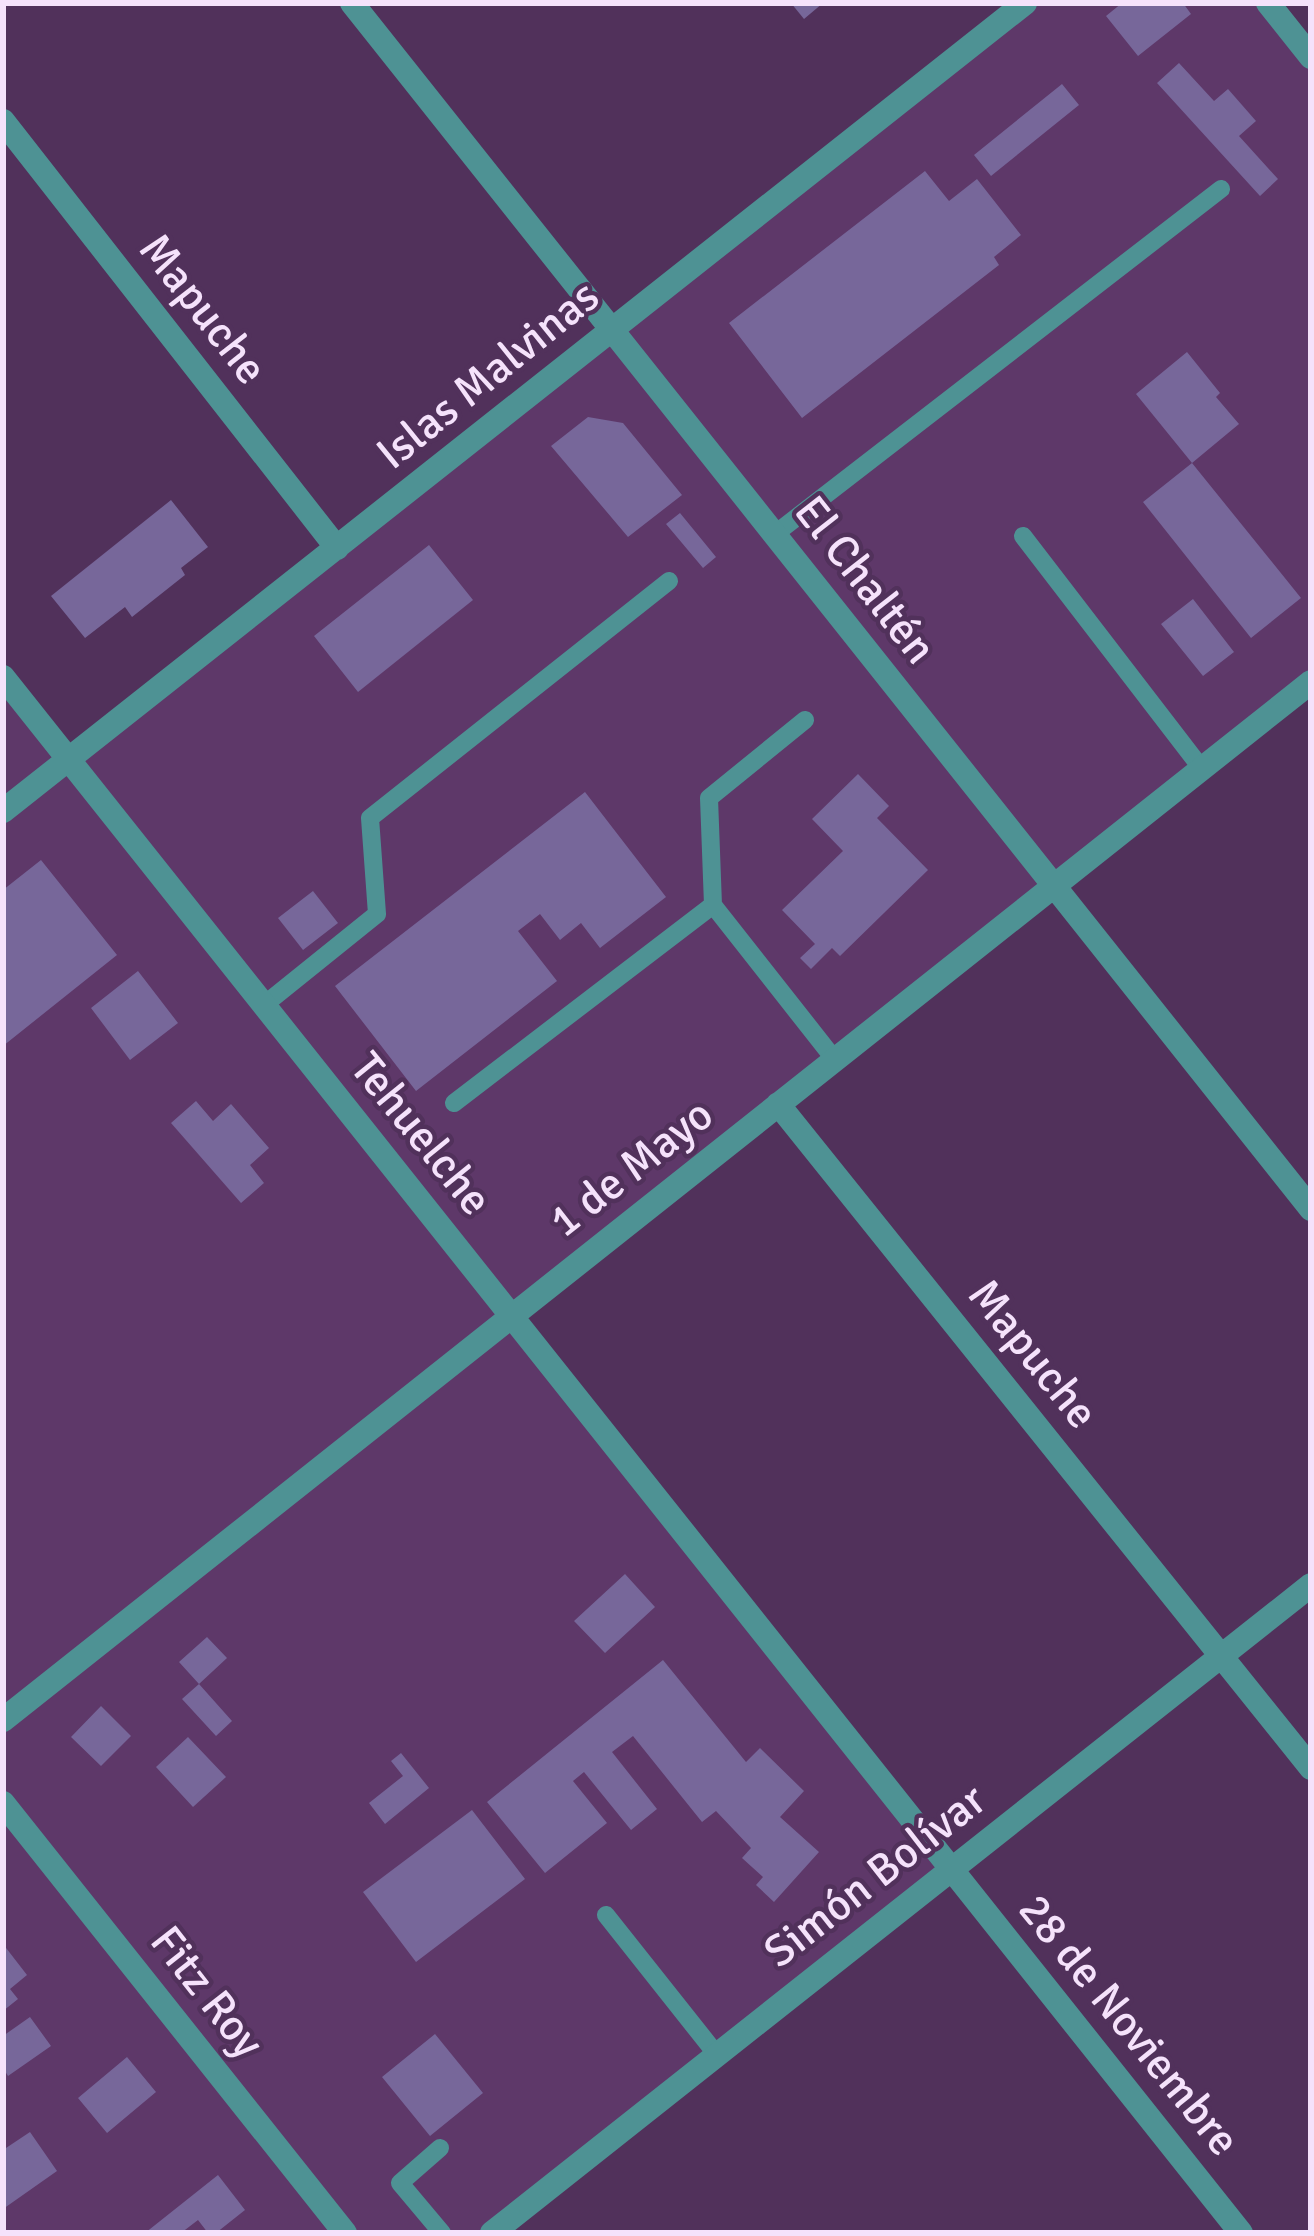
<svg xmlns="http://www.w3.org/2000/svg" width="1314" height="2236" font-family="Signika,sans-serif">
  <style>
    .built { fill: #5e3869 }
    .building { fill: #77679a }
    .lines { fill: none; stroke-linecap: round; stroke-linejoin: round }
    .service { stroke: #4e9294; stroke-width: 18 }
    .minor { stroke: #4e9294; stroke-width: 24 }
    .tertiary { stroke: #4e9294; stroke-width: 24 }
    .labels { text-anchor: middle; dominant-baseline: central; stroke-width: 9; stroke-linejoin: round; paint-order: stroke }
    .street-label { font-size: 45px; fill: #f5e2fb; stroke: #51315b }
  </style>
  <rect width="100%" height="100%" fill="#51315b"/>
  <path class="built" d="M 1025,3 L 1268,3 L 1311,57 L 1311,682 L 512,1316 L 952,1869 L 492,2233 L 3,2233 L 3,677 L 68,759 Z"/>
  <path class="building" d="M 791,3 L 823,3 L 804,19 Z
    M 1122,3 L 1183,3 L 1191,14 L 1138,56 L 1106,16 Z
    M 1179,63 L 1214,101 L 1228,89 L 1256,121 L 1239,136 L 1278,179 L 1260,196 L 1157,83 Z
    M 1062,84 L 1079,105 L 991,176 L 974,155 Z
    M 925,171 L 949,201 L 977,179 L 1021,235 L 994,257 L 999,265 L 802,418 L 729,323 Z
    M 1187,352 L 1220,393 L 1216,397 L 1239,424 L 1192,463 L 1136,394 Z
    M 588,417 L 623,423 L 682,495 L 628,537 L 551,446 Z
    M 1192,463 L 1301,598 L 1251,638 L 1143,502 Z
    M 171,500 L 208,547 L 181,568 L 185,575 L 132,617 L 125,607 L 85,638 L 51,596 Z
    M 680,513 L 716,557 L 703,568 L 666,524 Z
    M 429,545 L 473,600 L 358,692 L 314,636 Z
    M 1193,599 L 1234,652 L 1203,676 L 1161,624 Z
    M 858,774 L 889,806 L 877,818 L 928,870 L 840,956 L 832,948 L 811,969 L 800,958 L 815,944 L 782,910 L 843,851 L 812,819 Z
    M 585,792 L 666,897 L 600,948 L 581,923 L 560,940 L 540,914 L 518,931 L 557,981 L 416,1091 L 335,986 Z
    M 41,860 L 117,955 L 3,1046 L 3,890 Z
    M 313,891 L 338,923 L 303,950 L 278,918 Z
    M 138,971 L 178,1023 L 130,1060 L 91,1008 Z
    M 196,1101 L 213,1121 L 231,1104 L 269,1148 L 250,1165 L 264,1183 L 241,1203 L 171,1123 Z
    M 625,1574 L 655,1607 L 605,1653 L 574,1621 Z
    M 207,1637 L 227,1658 L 199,1684 L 179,1662 Z
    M 663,1660 L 746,1762 L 760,1748 L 804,1791 L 780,1817 L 819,1852 L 774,1902 L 756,1885 L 763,1877 L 742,1858 L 751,1848 L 716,1811 L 702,1822 L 633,1736 L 612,1752 L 657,1809 L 631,1830 L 584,1772 L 573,1781 L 607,1823 L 545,1873 L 487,1802 Z
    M 199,1684 L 232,1721 L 216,1736 L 182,1699 Z
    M 101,1706 L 131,1736 L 101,1766 L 71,1737 Z
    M 188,1737 L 226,1777 L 193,1807 L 156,1767 Z
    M 401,1753 L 429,1788 L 385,1824 L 369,1803 L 403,1776 L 391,1761 Z
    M 472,1810 L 525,1879 L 416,1962 L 363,1892 Z
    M 3,1944 L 27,1975 L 10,1989 L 18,1999 L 3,2011 Z
    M 30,2017 L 51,2046 L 8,2076 L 3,2068 L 3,2036 Z
    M 435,2034 L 483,2093 L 430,2136 L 382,2077 Z
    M 127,2057 L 156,2092 L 107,2133 L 78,2098 Z
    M 30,2132 L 57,2171 L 3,2209 L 3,2150 Z
    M 218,2175 L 245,2210 L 216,2233 L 208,2233 L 198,2220 L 181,2233 L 145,2233 Z"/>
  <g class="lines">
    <path class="service" d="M 775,534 L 1221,189
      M 1023,536 L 1202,769
      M 713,905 L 709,798 L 805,720
      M 264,1005 L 377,914 L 370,818 L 669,581
      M 454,1103 L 713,905 L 835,1060
      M 606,1915 L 717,2055
      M 440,2148 L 400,2183 L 442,2233"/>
    <path class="minor" d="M 352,3 L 1311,1209
      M 3,121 L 337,548
      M 3,677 L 1241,2233
      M 3,811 L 1025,3
      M 778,1104 L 1311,1768
      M 3,1720 L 1311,682
      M 3,1803 L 345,2233
      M 492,2233 L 1311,1585"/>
    <path class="tertiary" d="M 1268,3 L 1311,57"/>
  </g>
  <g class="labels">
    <g class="street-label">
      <text transform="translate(203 309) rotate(52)">Mapuche</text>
      <text transform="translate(488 375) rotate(-39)">Islas Malvinas</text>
      <text transform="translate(865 580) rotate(52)">El Chaltén</text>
      <text transform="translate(421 1134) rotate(51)">Tehuelche</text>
      <text transform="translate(631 1168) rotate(-38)">1 de Mayo</text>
      <text transform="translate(1033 1354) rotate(51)">Mapuche</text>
      <text transform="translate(875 1876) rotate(-38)">Simón Bolívar</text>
      <text transform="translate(207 1992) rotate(52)">Fitz Roy</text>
      <text transform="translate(1129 2025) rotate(51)">28 de Noviembre</text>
    </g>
  </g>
  <rect width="1314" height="2236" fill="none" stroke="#f5e2fb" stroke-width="12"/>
</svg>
